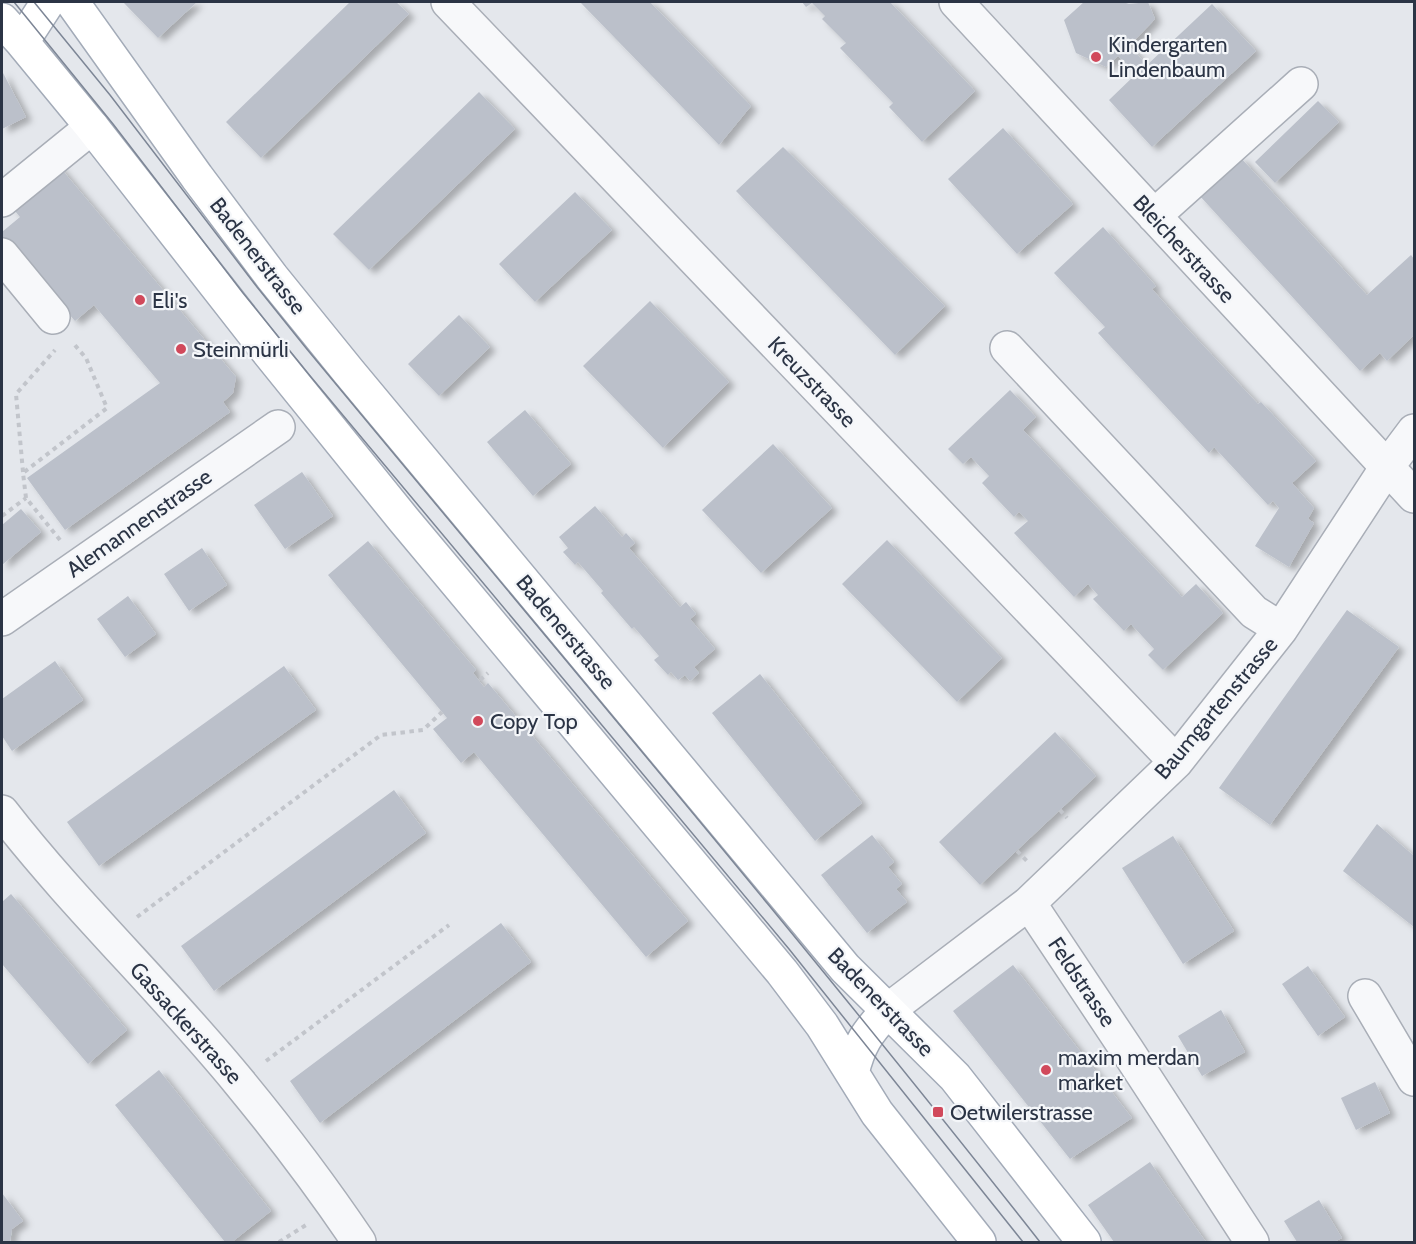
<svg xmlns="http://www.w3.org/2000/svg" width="1416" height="1244" font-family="Cabin,sans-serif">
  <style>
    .building { fill: #bbc0ca; filter: url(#shadow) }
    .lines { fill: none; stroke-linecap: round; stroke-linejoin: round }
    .minor-casing { stroke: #a9aeb7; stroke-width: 36 }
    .major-casing { stroke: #a3abb8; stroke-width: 36 }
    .path { stroke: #c2c5cb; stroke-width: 4; stroke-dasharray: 4.5 4.5; stroke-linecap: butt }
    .minor { stroke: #f7f8fa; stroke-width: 33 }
    .major { stroke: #fff; stroke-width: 33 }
    .tram { stroke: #7d8696; stroke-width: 1.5 }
    .poi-dot { fill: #d1495b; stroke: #f4f6f9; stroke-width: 2 }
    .labels { text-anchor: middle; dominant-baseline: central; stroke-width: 4.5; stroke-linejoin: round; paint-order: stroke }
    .poi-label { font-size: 22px; fill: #2b3445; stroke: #f4f6f9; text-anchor: start }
    .street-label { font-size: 22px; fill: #2b3445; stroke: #f4f6f9 }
  </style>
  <defs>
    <filter id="shadow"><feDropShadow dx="6" dy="4" stdDeviation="3" flood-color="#0004"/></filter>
  </defs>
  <rect width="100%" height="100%" fill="#e4e7ec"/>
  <path class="building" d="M 123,2 L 197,2 L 158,38 Z
    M 350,2 L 396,2 L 409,14 L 261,158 L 226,122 Z
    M 580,2 L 650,2 L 751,106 L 719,145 Z
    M 802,2 L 890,2 L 975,91 L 922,142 L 889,107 L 893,103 L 840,48 L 846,43 L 822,19 L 825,16 L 812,3 L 806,7 Z
    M 1084,2 L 1123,2 L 1129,4 L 1148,2 L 1155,19 L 1129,46 L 1147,65 L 1212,4 L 1256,51 L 1152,147 L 1109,100 L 1136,74 L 1118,56 L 1106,67 L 1076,53 L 1064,20 Z
    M 2,71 L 26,117 L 2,129 Z
    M 479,92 L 515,129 L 369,270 L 333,234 Z
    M 1318,101 L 1339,122 L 1275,183 L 1255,162 Z
    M 1003,128 L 1073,204 L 1017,254 L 948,179 Z
    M 783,147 L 945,306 L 895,355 L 736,191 Z
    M 1240,157 L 1367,295 L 1411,255 L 1414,259 L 1414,335 L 1387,361 L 1380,353 L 1360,371 L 1199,195 Z
    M 58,165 L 236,377 L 233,393 L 223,402 L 230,412 L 65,530 L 27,478 L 160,383 L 94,305 L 75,321 L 2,236 L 2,232 L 20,217 L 10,205 Z
    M 575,192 L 612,230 L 535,302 L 499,264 Z
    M 1103,227 L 1156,286 L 1152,289 L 1183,324 L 1258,404 L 1261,402 L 1316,461 L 1292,483 L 1314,508 L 1308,519 L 1314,523 L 1289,567 L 1255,546 L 1279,508 L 1273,501 L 1268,505 L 1214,447 L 1209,453 L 1098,333 L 1105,327 L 1054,273 Z
    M 650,301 L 729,382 L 663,448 L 583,366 Z
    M 459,315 L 490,347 L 439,396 L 408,364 Z
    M 1010,390 L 1036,417 L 1023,430 L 1182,597 L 1196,584 L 1223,613 L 1163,670 L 1148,655 L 1154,649 L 1131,624 L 1124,631 L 1093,599 L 1098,595 L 1088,584 L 1074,597 L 1014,533 L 1028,521 L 1019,512 L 1014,517 L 982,483 L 989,476 L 971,457 L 963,464 L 948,449 Z
    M 525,410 L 571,464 L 533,496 L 487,442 Z
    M 773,444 L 832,508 L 761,573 L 702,510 Z
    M 302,472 L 333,516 L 285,549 L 254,505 Z
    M 595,506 L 622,537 L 626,533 L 635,543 L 629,548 L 680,607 L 686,602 L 696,614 L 690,619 L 715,649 L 694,667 L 699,673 L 690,681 L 685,675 L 678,680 L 671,672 L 668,675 L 654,660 L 659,656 L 634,627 L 632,629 L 601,593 L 603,591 L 578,562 L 575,565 L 563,552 L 568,548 L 559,537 Z
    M 21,509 L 41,532 L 2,565 L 2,525 Z
    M 887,540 L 1002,658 L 957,702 L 842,584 Z
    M 368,541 L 476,670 L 473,673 L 484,687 L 488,683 L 688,921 L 646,957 L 474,752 L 461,763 L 433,729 L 447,718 L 328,575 Z
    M 202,548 L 227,585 L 189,611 L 164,574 Z
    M 128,596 L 156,634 L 125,657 L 97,619 Z
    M 1347,610 L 1399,647 L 1270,825 L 1219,788 Z
    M 55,661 L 83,700 L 12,751 L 2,736 L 2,699 Z
    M 284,666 L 316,710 L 99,866 L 67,822 Z
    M 760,674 L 862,803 L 815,841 L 712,713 Z
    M 1055,732 L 1096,776 L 980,885 L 939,842 Z
    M 394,790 L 426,833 L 214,991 L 181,946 Z
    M 1377,824 L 1414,856 L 1414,927 L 1343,871 Z
    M 872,835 L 894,862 L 888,867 L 902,884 L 896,889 L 907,902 L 867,933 L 821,875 Z
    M 1173,836 L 1234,931 L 1183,964 L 1122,868 Z
    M 11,894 L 127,1030 L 88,1064 L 2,964 L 2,902 Z
    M 501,923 L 531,962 L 320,1123 L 290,1081 Z
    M 1013,965 L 1132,1118 L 1070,1159 L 953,1011 Z
    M 1308,966 L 1345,1017 L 1318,1036 L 1282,984 Z
    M 1221,1010 L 1245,1052 L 1202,1076 L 1178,1036 Z
    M 159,1070 L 271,1211 L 232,1242 L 225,1242 L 115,1105 Z
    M 1375,1082 L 1390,1113 L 1356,1130 L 1341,1098 Z
    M 1150,1162 L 1167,1187 L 1206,1242 L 1114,1242 L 1088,1205 Z
    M 2,1193 L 23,1221 L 12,1229 L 10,1242 L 2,1242 Z
    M 1319,1200 L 1342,1238 L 1334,1242 L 1297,1242 L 1284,1221 Z"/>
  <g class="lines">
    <defs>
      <path id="minor" d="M 448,2 L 1176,762
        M 956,2 L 1414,496
        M 2,200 L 92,127
        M 1154,216 L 1301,84
        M 2,255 L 53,317
        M 1007,348 L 1254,612 L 1281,629
        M 2,619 L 278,427
        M 2,812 C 75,906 163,989 239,1082 C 281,1133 322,1187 359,1242
        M 1029,903 L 1127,1050 L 1252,1242
        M 1365,996 L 1414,1079
        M 887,1011 L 1029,903 L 1176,762 L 1281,629 L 1387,467 L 1414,431"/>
      <path id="major" d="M 72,2 L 197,177 L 272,277 L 349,372 L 845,968 L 955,1077 L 1084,1242
        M 2,20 L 22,42 L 92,127 L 265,348 L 404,520 L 782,972 L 822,1025 L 877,1113 L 979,1242
        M 22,42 L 48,2
        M 852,1073 C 859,1044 867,1033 887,1011"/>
    </defs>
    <use href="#minor" class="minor-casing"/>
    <use href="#major" class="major-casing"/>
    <path class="path" d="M 23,472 L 16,394 L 55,350
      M 2,516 L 26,498
      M 60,540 L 26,498 L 23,473 L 107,408 L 86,358 L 73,343
      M 480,680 L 488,673
      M 1060,810 L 1067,818
      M 1017,851 L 1027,861
      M 137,917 L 381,735 L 423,730 L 442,712
      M 266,1061 L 449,925
      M 279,1242 L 306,1225"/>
    <use href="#minor" class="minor"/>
    <use href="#major" class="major"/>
    <path class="tram" d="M 14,2 L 113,124 L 243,293 L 311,377 L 789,949 L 1023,1242
      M 34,2 L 110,95 L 257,287 L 306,348 C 552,645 802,939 1040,1242"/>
  </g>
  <g class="poi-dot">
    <circle cx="1096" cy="57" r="6"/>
    <circle cx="140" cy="300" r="6"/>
    <circle cx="181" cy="349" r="6"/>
    <circle cx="478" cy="721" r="6"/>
    <circle cx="1046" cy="1070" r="6"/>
    <rect x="932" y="1106" width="12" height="12" rx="3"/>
  </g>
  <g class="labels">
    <g class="poi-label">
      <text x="1108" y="44">Kindergarten<tspan x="1108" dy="25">Lindenbaum</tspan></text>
      <text x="152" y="300">Eli's</text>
      <text x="193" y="349">Steinmürli</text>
      <text x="490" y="721">Copy Top</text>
      <text x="1058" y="1057">maxim merdan<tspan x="1058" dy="25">market</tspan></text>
      <text x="950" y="1112">Oetwilerstrasse</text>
    </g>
    <g class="street-label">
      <text transform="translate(1184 249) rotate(47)">Bleicherstrasse</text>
      <text transform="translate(258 256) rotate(52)">Badenerstrasse</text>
      <text transform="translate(812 382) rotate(46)">Kreuzstrasse</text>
      <text transform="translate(139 523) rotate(-35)">Alemannenstrasse</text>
      <text transform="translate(566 632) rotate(50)">Badenerstrasse</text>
      <text transform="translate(1216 708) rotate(-50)">Baumgartenstrasse</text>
      <text transform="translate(1082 982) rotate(56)">Feldstrasse</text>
      <text transform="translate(881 1002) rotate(46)">Badenerstrasse</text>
      <text transform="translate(186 1023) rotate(48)">Gassackerstrasse</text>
    </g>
  </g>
  <rect width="1416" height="1244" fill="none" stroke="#2b3445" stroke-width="6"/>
</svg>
